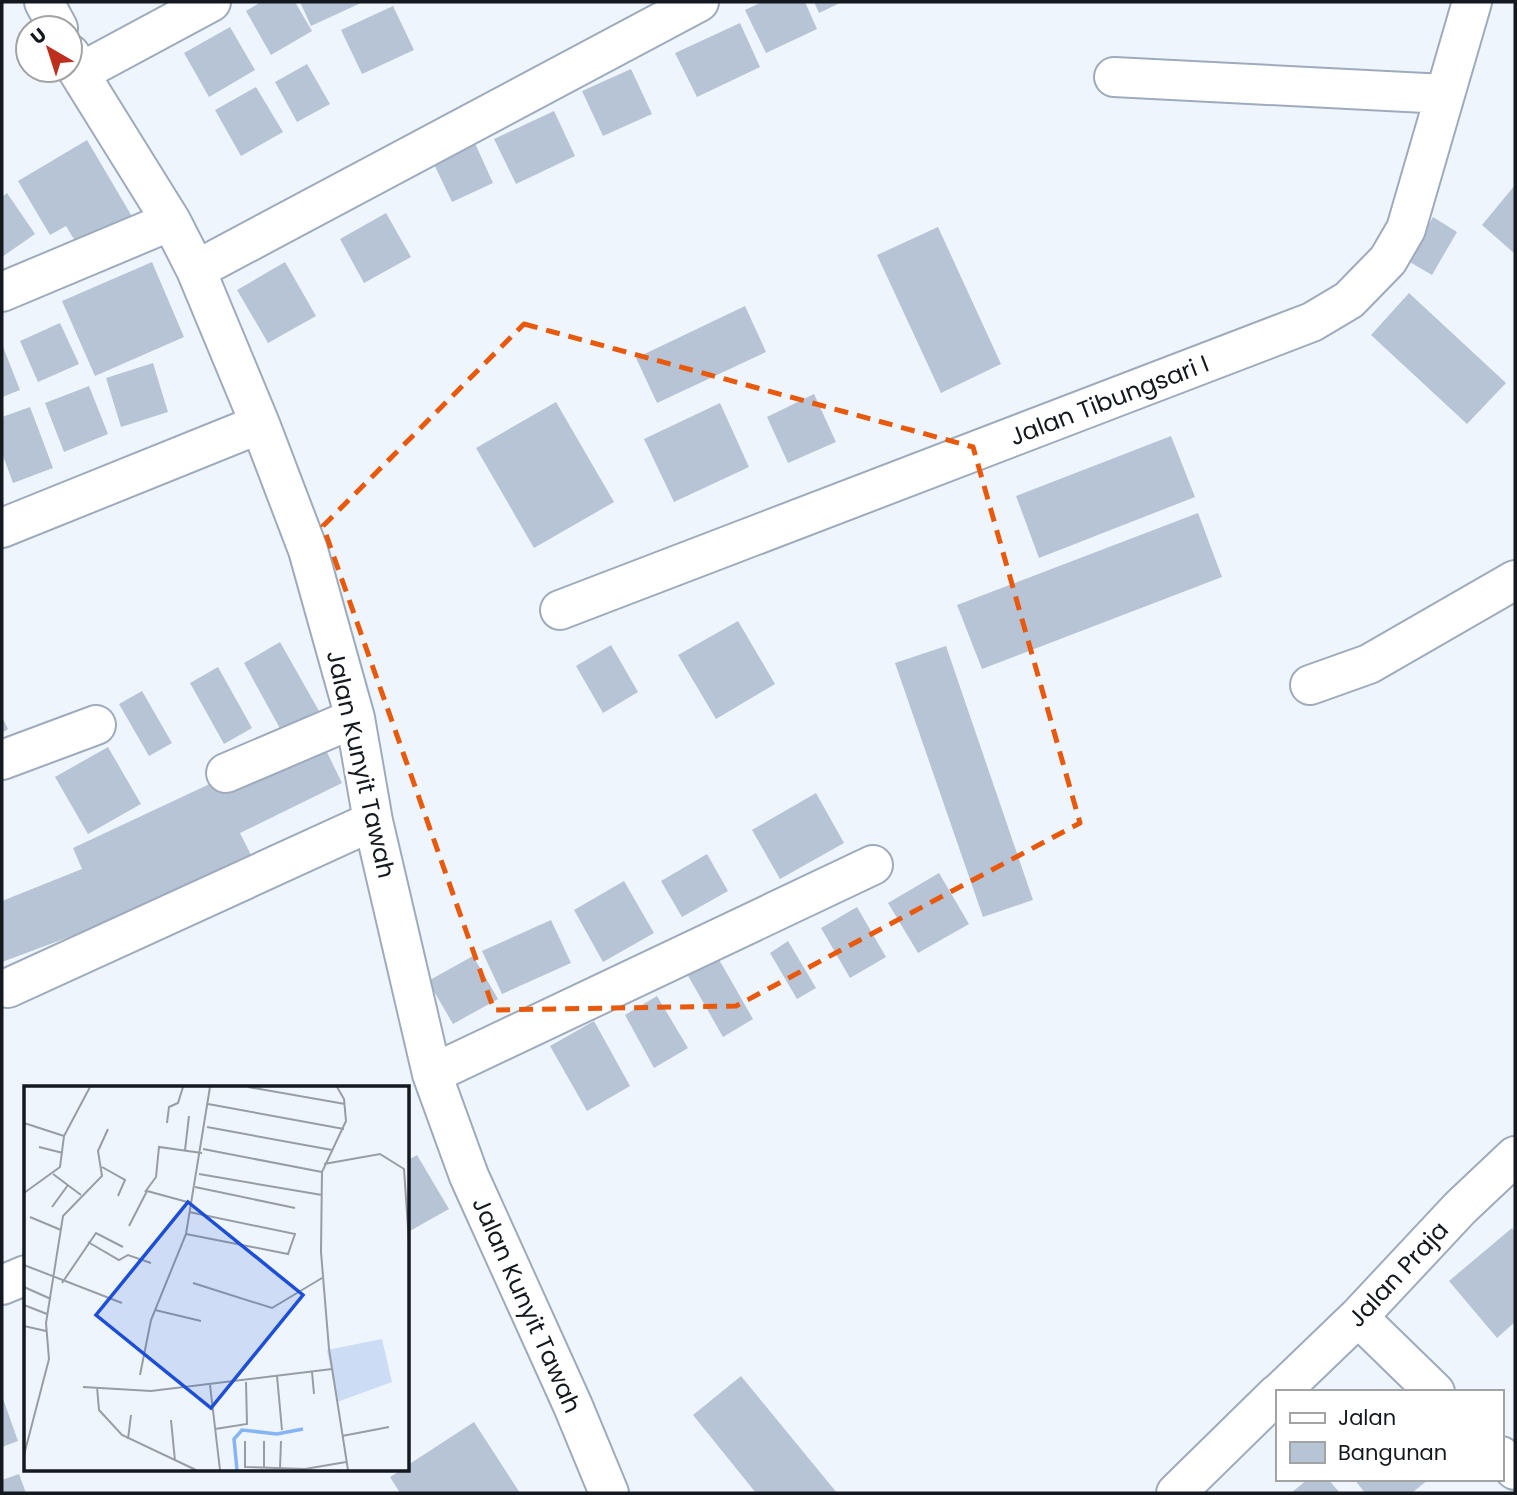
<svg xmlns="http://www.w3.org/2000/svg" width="1517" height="1495" font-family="Poppins,sans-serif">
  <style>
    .building { fill: #b7c4d6 }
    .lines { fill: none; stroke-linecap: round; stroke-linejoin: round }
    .minor-casing { stroke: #9eabbd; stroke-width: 42 }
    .minor { stroke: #fff; stroke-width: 38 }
    .marked { fill: none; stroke: #e8590c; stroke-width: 5; stroke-dasharray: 14 9; stroke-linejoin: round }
    .labels { text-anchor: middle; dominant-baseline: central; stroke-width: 6; stroke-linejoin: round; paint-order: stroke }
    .street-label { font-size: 24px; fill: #14191f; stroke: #fff }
    .inset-river { fill: none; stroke: #86b5f6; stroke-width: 3.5 }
    .inset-road { fill: none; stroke: #979da4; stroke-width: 2 }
    .view { fill: #1d4ed8; fill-opacity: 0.15; stroke: #1d4ed8; stroke-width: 3.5 }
    .inset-edge { fill: none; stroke: #14191f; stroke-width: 3.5 }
  </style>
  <rect width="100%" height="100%" fill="#eff5fc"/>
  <path class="building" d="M 261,2 L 295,2 L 312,31 L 271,55 L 246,11 Z
    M 300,2 L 363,2 L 311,26 Z
    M 762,2 L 805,2 L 817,29 L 766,53 L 745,10 Z
    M 814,2 L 842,2 L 819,13 Z
    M 393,6 L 414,50 L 362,74 L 341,30 Z
    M 740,23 L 760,67 L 697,97 L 675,53 Z
    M 230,27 L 255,70 L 209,97 L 184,53 Z
    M 307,64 L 330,104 L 297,122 L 275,82 Z
    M 631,69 L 652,114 L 603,136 L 582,91 Z
    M 256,87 L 283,132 L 241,156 L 215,110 Z
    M 554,111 L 575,156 L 516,184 L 494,139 Z
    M 87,140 L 137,225 L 84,256 L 66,226 L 50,235 L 18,181 Z
    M 474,141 L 493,183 L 452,202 L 432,160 Z
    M 1515,185 L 1515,254 L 1482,225 Z
    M 7,193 L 35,234 L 2,257 L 2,197 Z
    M 386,213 L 411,257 L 364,283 L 340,239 Z
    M 1433,217 L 1457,232 L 1432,275 L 1408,261 Z
    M 938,227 L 1001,364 L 941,393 L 877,255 Z
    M 152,262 L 184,337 L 95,376 L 62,301 Z
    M 285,262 L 316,316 L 268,343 L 237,290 Z
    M 1409,293 L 1506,383 L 1467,424 L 1371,335 Z
    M 745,306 L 766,352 L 657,403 L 636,358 Z
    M 60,323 L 79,364 L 38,382 L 20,341 Z
    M 2,344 L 20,390 L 2,397 Z
    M 153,363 L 168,412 L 121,427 L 106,378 Z
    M 89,386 L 108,434 L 64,452 L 45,403 Z
    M 814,394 L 836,442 L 788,463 L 767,417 Z
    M 556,402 L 614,502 L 534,548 L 476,448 Z
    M 720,403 L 749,467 L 674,502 L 644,439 Z
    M 30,407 L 53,468 L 13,483 L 2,453 L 2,417 Z
    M 1171,436 L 1195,497 L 1039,558 L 1016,496 Z
    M 1198,513 L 1222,577 L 982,669 L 957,605 Z
    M 738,621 L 775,684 L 716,719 L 678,655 Z
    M 280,642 L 319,711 L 282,732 L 244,663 Z
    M 611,645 L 638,692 L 603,713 L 576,666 Z
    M 946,646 L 1033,900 L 983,917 L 895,663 Z
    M 218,667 L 252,728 L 224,744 L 190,683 Z
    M 142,691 L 172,743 L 149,756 L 119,704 Z
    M 2,717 L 8,729 L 2,733 Z
    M 321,740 L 342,783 L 240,833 L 251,855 L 107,923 L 2,962 L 2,901 L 82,869 L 73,848 L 216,781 Z
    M 108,747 L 141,804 L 88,834 L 55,777 Z
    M 816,793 L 844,843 L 780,879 L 752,830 Z
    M 707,854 L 728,891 L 682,917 L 661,881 Z
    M 939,873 L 969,924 L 918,953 L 888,903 Z
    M 624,881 L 654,933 L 603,962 L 574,910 Z
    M 857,907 L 886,957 L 850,978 L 821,928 Z
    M 551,920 L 571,963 L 502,994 L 482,951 Z
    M 788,941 L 816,988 L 797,999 L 770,953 Z
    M 473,956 L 498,999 L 453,1024 L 428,981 Z
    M 717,956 L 753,1019 L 723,1037 L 687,974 Z
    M 657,996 L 688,1048 L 654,1068 L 625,1015 Z
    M 594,1021 L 630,1086 L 587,1111 L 550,1046 Z
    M 417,1155 L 449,1209 L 408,1232 L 408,1160 Z
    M 1512,1228 L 1515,1232 L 1515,1322 L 1497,1338 L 1449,1281 Z
    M 741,1376 L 837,1493 L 756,1493 L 693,1415 Z
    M 2,1396 L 18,1441 L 2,1447 Z
    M 474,1422 L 520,1493 L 400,1493 L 390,1477 L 403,1469 L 408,1469 L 408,1465 Z
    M 19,1474 L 26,1493 L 2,1493 L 2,1480 Z
    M 1308,1479 L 1328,1479 L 1340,1493 L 1291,1493 Z
    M 1354,1479 L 1429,1479 L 1412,1493 L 1365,1493 Z"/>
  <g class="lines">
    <defs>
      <path id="minor" d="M 44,2 L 58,28
        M 70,54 L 79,73 L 171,221 L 196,270 L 260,424 L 308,550 L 355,718 L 373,821 L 432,1074 L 469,1176 L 573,1406 L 609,1493
        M 79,73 L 211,2
        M 1114,77 L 1445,94
        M 196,270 L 699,2
        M 2,292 L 171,221
        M 2,528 L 260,424
        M 560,610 L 1312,322 L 1349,300 L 1388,260 L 1406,229 L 1472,2
        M 1310,685 L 1369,664 L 1515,580
        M 2,760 L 96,725
        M 226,773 L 355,718
        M 8,988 L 373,821
        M 432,1074 L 873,865
        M 2,1285 L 26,1275
        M 1358,1317 L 1435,1392
        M 1280,1392 L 1358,1317 L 1460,1208 L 1515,1156
        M 1501,1456 L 1515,1470
        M 1176,1493 L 1277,1394"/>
    </defs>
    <use href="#minor" class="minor-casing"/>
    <use href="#minor" class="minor"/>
  </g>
  <path class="marked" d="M 524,324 L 973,447 L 1080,823 L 736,1006 L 494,1010 L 323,526 Z"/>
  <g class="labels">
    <g class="street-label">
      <text transform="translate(1109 400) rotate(-21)">Jalan Tibungsari I</text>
      <text transform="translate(361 764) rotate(77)">Jalan Kunyit Tawah</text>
      <text transform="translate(1398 1274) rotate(-47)">Jalan Praja</text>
      <text transform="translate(527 1305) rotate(66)">Jalan Kunyit Tawah</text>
    </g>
  </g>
  <g transform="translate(24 1086)">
    <rect width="385" height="385" fill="#eff5fc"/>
    <path d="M 358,253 L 368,296 L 313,316 L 303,264 Z" fill="#cbdcf4"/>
    <path class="inset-river" d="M 213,384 L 210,353 L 218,344 L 253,348 L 279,343"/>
    <path class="inset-road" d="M 224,1 L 321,18M 313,1 L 320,13 L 322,35 L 298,86 L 297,166 L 305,263 L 324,384M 184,18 L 320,43M 0,37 L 40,50M 143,37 L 145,21 L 154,17 L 159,1M 183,41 L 308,64M 15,61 L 39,67M 179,63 L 298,86M 161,64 L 165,30M 300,78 L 356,68 L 380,83 L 385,156M 78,81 L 101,94 L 94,110M 29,88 L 57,109M 175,88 L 298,109M 171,101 L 271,122M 121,106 L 132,91 L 135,61 L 178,67M 0,107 L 36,81 L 40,50 L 66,1M 28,121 L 44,99M 6,131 L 37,144M 105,140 L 123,105 L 167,117M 162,148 L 264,168 L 271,148 L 165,126M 64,156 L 95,174 L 104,169 L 127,177M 0,179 L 98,217M 38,197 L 72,147 L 99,161M 169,197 L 248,222 L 298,192M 0,201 L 27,213M 0,219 L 23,228M 131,224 L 177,235M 0,240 L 22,245M 288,286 L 290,308M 116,289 L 127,234 L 162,148 L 186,1M 253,290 L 258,344M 186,299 L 196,384M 59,301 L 127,305 L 308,283M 73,301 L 75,324 L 98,349 L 172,384M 147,334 L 151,375M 191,343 L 223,338 L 222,296M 318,350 L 365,341M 104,353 L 107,329M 221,355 L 221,381 L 281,383 L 322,376M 0,369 L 25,273 L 22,237 L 39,130 L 78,90 L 74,65 L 84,43M 240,382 L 240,355M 256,382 L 257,355"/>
    <path class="view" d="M 164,116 L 279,209 L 187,322 L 72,229 Z"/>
    <rect width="385" height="385" class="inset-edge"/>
  </g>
  <rect width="1517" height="1495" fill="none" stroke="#14191f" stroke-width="7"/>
  <rect x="1276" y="1390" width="228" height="91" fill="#ffffff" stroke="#a1a3a5" stroke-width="2"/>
  <rect x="1290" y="1413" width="35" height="10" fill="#ffffff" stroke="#a1a3a5" stroke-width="2"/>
  <text x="1338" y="1425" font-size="21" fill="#14191f">Jalan</text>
  <rect x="1290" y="1442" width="35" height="21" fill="#b7c4d6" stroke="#a1a3a5" stroke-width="2"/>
  <text x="1338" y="1460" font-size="21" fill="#14191f">Bangunan</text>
  <g transform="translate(49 49) rotate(321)"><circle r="33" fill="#ffffff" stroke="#a1a3a5" stroke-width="2"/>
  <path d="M0-5L12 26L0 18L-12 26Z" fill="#bc2f1c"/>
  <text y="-10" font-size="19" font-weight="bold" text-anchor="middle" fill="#14191f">U</text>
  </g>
</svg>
